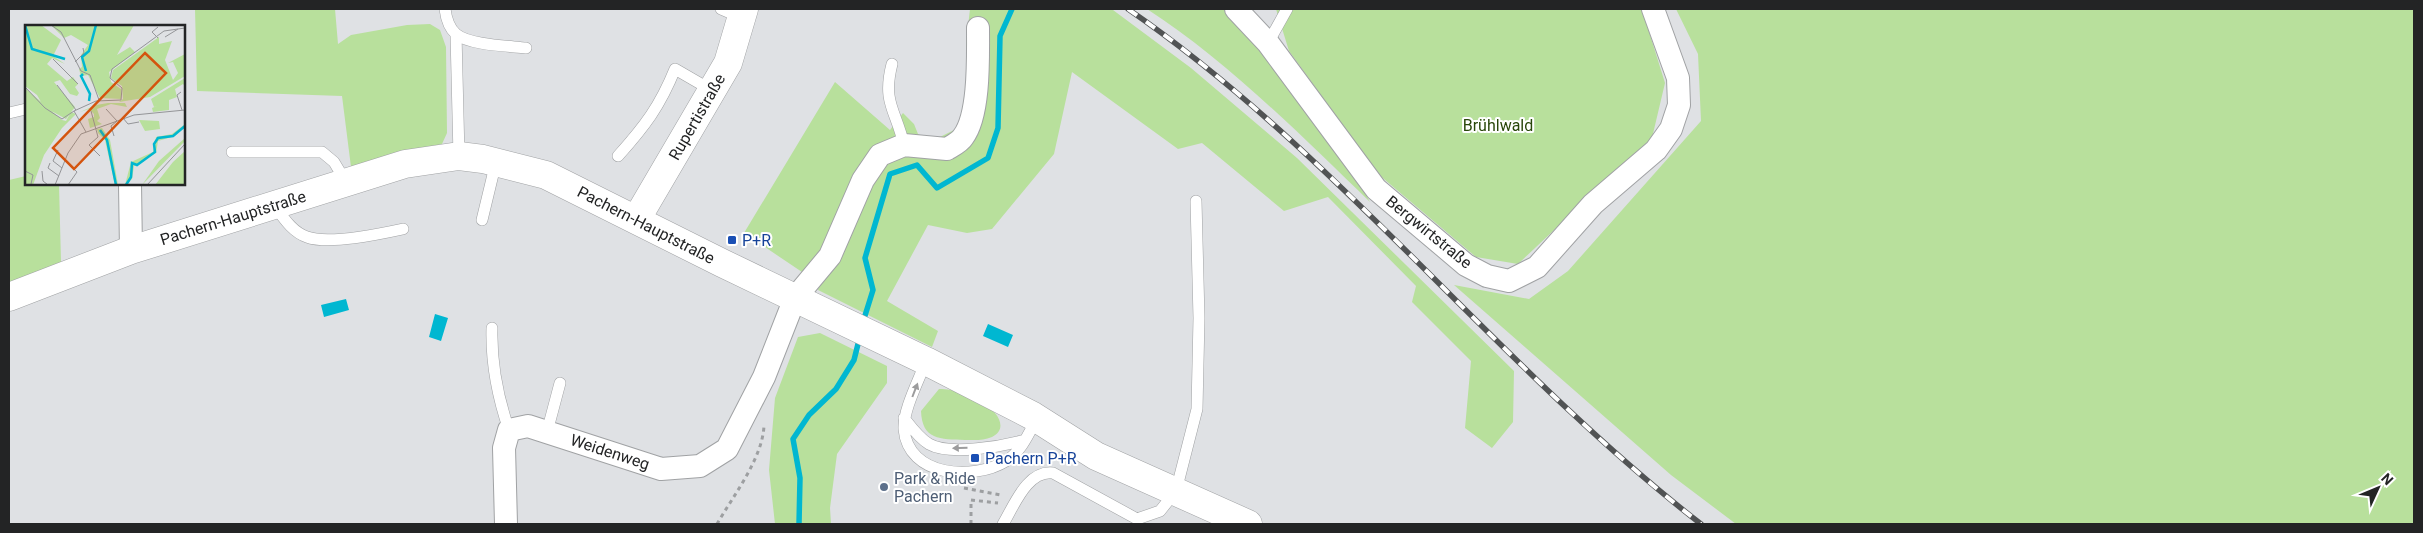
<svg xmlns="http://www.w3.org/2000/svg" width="2423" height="533" font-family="Roboto,sans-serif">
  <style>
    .green { fill: #b8e09c }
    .water { fill: #00b7d1 }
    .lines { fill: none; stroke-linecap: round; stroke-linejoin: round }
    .stream { stroke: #00b7d1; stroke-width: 5.5 }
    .lane-casing { stroke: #a0a2a4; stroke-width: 12 }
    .street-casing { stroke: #a0a2a4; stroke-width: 24 }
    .secondary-casing { stroke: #a0a2a4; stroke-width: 29 }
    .path { stroke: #9d9fa1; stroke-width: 3; stroke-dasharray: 4 4; stroke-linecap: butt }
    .lane { stroke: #fff; stroke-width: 11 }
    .street { stroke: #fff; stroke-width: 22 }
    .secondary { stroke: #fff; stroke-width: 28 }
    .rail-casing { stroke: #515354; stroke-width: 5.5 }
    .rail { stroke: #fff; stroke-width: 4; stroke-dasharray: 11; stroke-linecap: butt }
    .oneway { fill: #9c9c9d }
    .transit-dot { fill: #1a4fb4; stroke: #fff; stroke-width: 2 }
    .service-dot { fill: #5c6f8a; stroke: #fff; stroke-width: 2 }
    .labels { text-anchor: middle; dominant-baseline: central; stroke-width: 4; stroke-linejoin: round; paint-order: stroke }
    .street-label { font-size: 16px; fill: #232425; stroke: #fff }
    .park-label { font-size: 16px; fill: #29470a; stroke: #fff }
    .transit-label { font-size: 16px; fill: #164399; stroke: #fff; text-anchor: start }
    .service-label { font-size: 16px; fill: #4e5e75; stroke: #fff; text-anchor: start }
    .inset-river { fill: none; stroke: #00b7d1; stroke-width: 2.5 }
    .inset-road { fill: none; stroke: #949598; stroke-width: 1 }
    .view { fill: #d4540e; fill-opacity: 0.15; stroke: #d4540e; stroke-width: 2.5 }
    .inset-edge { fill: none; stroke: #232425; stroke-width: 2.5 }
  </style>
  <rect width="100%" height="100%" fill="#dfe1e4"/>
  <path class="green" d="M 195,9 L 335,9 L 338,44 L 351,35 L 407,25 L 430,24 L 440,30 L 446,47 L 447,133 L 442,144 L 351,167 L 342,96 L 197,91 Z
    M 970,9 L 1113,10 L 1191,68 L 1297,158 L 1514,371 L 1513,422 L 1492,448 L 1465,428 L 1471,361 L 1412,302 L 1416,286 L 1328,197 L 1284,211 L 1202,143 L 1178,149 L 1072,72 L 1054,154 L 992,229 L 967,233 L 928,225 L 887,301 L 938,331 L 932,347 L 818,290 L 831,244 L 802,272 L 744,233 L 835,82 L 890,130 L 903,113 L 914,124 L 918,134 L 932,141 L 958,128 L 967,97 L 966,44 Z
    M 1147,9 L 1225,9 C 1277,65 1334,135 1370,202 C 1303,137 1226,60 1147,9 Z
    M 1276,9 L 1642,9 L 1665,83 L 1652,138 L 1518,264 L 1476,257 L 1378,174 L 1289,51 Z
    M 1676,9 L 2414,9 L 2414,524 L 1736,524 L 1671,475 L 1454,285 L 1529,299 L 1568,271 L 1701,121 L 1698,54 Z
    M 26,176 L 26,184 L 59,184 L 61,262 L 9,284 L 9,180 Z
    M 820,333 L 887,366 L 887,383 L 837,454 L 830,508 L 831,524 L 775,524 L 769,470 L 775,398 L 798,337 Z
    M 939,389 C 957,388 969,397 985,405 C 997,411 1009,429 992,437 C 983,441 974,440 965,440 C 940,439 922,440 921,411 Z"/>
  <path class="water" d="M 346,299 L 349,310 L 324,317 L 321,305 Z
    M 435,314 L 448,318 L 441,341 L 429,337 Z
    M 988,324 L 1013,335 L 1008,347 L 983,336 Z"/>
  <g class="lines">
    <path class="stream" d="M 863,322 L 873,290 L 865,258 L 890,174 L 917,165 L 937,188 L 988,158 L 998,128 L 1000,36 L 1012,9
      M 799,524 L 800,478 L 793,439 L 809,415 L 836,389 L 854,360 L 860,336"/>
    <defs>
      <path id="lane" d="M 445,9 C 446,17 449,28 456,34 C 469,45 508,46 526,48
        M 721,9 L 742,18
        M 456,34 L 459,156
        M 1268,43 L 1287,9
        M 892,64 C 882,103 896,110 904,145
        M 9,113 L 26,109
        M 232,152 L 322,152 L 334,162 L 346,182
        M 618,156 C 645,126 660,106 675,69 L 713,91
        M 274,205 C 283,217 292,232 307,237 C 329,245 380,234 403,229
        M 482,220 L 496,162
        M 492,328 C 491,362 498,398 509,430
        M 926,361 C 919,380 903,410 904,429 C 908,477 973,481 1006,461 C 1021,452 1029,433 1037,418
        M 904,418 C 911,427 919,438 929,444 C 950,456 1003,446 1025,440
        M 547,432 L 560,383
        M 1003,524 C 1014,506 1027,470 1053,473 L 1137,519 L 1160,511 L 1176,491 L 1197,409 L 1199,318 L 1196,201"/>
      <path id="street" d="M 1236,9 L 1268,43 L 1376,189 L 1466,265 L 1487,276 L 1509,281 L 1537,267 L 1593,204 L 1656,150 L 1671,129 L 1679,105 L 1678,78 L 1653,9
        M 130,184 L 131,250
        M 506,524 L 504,448 L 509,430 L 528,426 L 661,469 L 700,466 L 727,449 L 764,377 L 795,298 L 830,256 L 863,180 L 880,155 L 904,145 L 947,149 C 952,146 960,142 963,137 C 980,115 978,56 978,28"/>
      <path id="secondary" d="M 636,220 L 728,63 L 744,9
        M 9,297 L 131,250 L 405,164 L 459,156 L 483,159 L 546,175 L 722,263 L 926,361 L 1033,416 L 1096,456 L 1248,524"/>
    </defs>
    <use href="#lane" class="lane-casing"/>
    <use href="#street" class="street-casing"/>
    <use href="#secondary" class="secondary-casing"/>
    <path class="path" d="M 964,488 L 1001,495 L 1001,497
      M 717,524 C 733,496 763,458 764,425
      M 971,524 L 971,500 L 998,503"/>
    <use href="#lane" class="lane"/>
    <use href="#street" class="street"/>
    <use href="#secondary" class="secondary"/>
    <defs>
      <path id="rail" d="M 1128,9 C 1340,155 1498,367 1701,524"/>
    </defs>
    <use href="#rail" class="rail-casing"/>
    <use href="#rail" class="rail"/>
  </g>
  <defs><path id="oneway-solid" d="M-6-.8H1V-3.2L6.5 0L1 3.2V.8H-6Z" transform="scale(1.25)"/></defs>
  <g class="oneway">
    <use href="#oneway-solid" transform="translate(915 390) rotate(-69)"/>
    <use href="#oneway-solid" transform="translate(960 448) rotate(178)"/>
  </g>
  <g class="transit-dot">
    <rect x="727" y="235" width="10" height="10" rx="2.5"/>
    <rect x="970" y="453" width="10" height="10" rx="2.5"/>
  </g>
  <circle class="service-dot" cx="884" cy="487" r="5"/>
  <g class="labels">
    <g class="street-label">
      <text transform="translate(697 117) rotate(-60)">Rupertistraße</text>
      <text transform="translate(233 218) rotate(-17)">Pachern-Hauptstraße</text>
      <text transform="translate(646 225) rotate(27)">Pachern-Hauptstraße</text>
      <text transform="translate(1429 232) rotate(39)">Bergwirtstraße</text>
      <text transform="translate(610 452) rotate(18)">Weidenweg</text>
    </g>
    <g class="park-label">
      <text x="1498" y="125">Brühlwald</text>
    </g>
    <g class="transit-label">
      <text x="742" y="240">P+R</text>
      <text x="985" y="458">Pachern P+R</text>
    </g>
    <g class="service-label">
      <text x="894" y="478">Park &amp; Ride<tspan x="894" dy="18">Pachern</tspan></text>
    </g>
  </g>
  <g transform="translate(25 25)">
    <rect width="160" height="160" fill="#dfe1e4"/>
    <path d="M 0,0 L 16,0 L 36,15 L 28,31 L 40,39 L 27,33 L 22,39 L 42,56 L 48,52 L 53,59 L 50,62 L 54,68 L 52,71 L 45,69 L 35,55 L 29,57 L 50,82 L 41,94 L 19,82 L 12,70 L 0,61 ZM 26,0 L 109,0 L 92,30 L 105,22 L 110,27 L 84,47 L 86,57 L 96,64 L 96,74 L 75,73 L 63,50 L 56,51 L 54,44 L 57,42 L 56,30 L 63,20 L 46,10 L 39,13 ZM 134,12 L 134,19 L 147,16 L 140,35 L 148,55 L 153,48 L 148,37 L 143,38 L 160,29 L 160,51 L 125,72 L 94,77 L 98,74 L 97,61 L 86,53 L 88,45 ZM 160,53 L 160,61 L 158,59 L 150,64 L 152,72 L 144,75 L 144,85 L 128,87 L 127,83 L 132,81 L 129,82 L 126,74 ZM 0,63 L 37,95 L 41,96 L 46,87 L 51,89 L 37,103 L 19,130 L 8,160 L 0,160 ZM 100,78 L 102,82 L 86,79 L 72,84 L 75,93 L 72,96 L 77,99 L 65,103 L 63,94 L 69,92 L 69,89 L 64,84 L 55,87 L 71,80 L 83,78 ZM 114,95 L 134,96 L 135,104 L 120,106 ZM 160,99 L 150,111 L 133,116 L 131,128 L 109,141 L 107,154 L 100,160 L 106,137 L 128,127 L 131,112 L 147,109 ZM 77,103 L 85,115 L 93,160 L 90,160 L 80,115 L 73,108 L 72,104 ZM 160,113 L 160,116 L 117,160 L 134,136 ZM 160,126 L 160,160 L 130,160 L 148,137 Z" fill="#b8e09c"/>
    <path class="inset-river" d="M 0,0 L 7,24 L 40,34M 61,46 L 57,32 L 64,26 L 71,0M 58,49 L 56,51 L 65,69 L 64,76M 75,105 L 82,115 L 91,160M 101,160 L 106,152 L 107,138 L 112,140 L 130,127 L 129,119 L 133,113 L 148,111 L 160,101"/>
    <path class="inset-road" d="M 26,0 L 36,7 L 56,46 L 65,50 L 74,75M 133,2 L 127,7 L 133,13M 140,12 L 153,4M 28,34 L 53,59M 50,37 L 59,28 L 58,23M 32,60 L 51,85M 0,62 L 20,83 L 37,94 L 49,86 L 61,107M 156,67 L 152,70 L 157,85M 81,84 L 92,96 L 86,101 L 89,111M 49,86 L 71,76 L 96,75 L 97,63 L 85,53 L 87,44 L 139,6 L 160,3M 66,86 L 73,112 L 64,120 L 75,131M 98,93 L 103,99 L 114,97M 33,125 L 28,136 L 37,143M 40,135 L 52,147 L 43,160M 25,138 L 23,143 L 34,151M 0,146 L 8,150 L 6,159M 17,146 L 18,156 L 23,160M 30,160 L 43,128 L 56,109 L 109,90 L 160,85M 122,160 L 160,119"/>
    <path class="view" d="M 120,28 L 141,48 L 49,144 L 28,123 Z"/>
    <rect width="160" height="160" class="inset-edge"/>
  </g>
  <rect width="2423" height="533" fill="none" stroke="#232425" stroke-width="20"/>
  <g transform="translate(2378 488) rotate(46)" stroke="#ffffff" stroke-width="4" paint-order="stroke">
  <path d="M0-4L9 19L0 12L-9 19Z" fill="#232425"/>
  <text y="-8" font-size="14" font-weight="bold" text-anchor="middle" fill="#232425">N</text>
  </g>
</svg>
